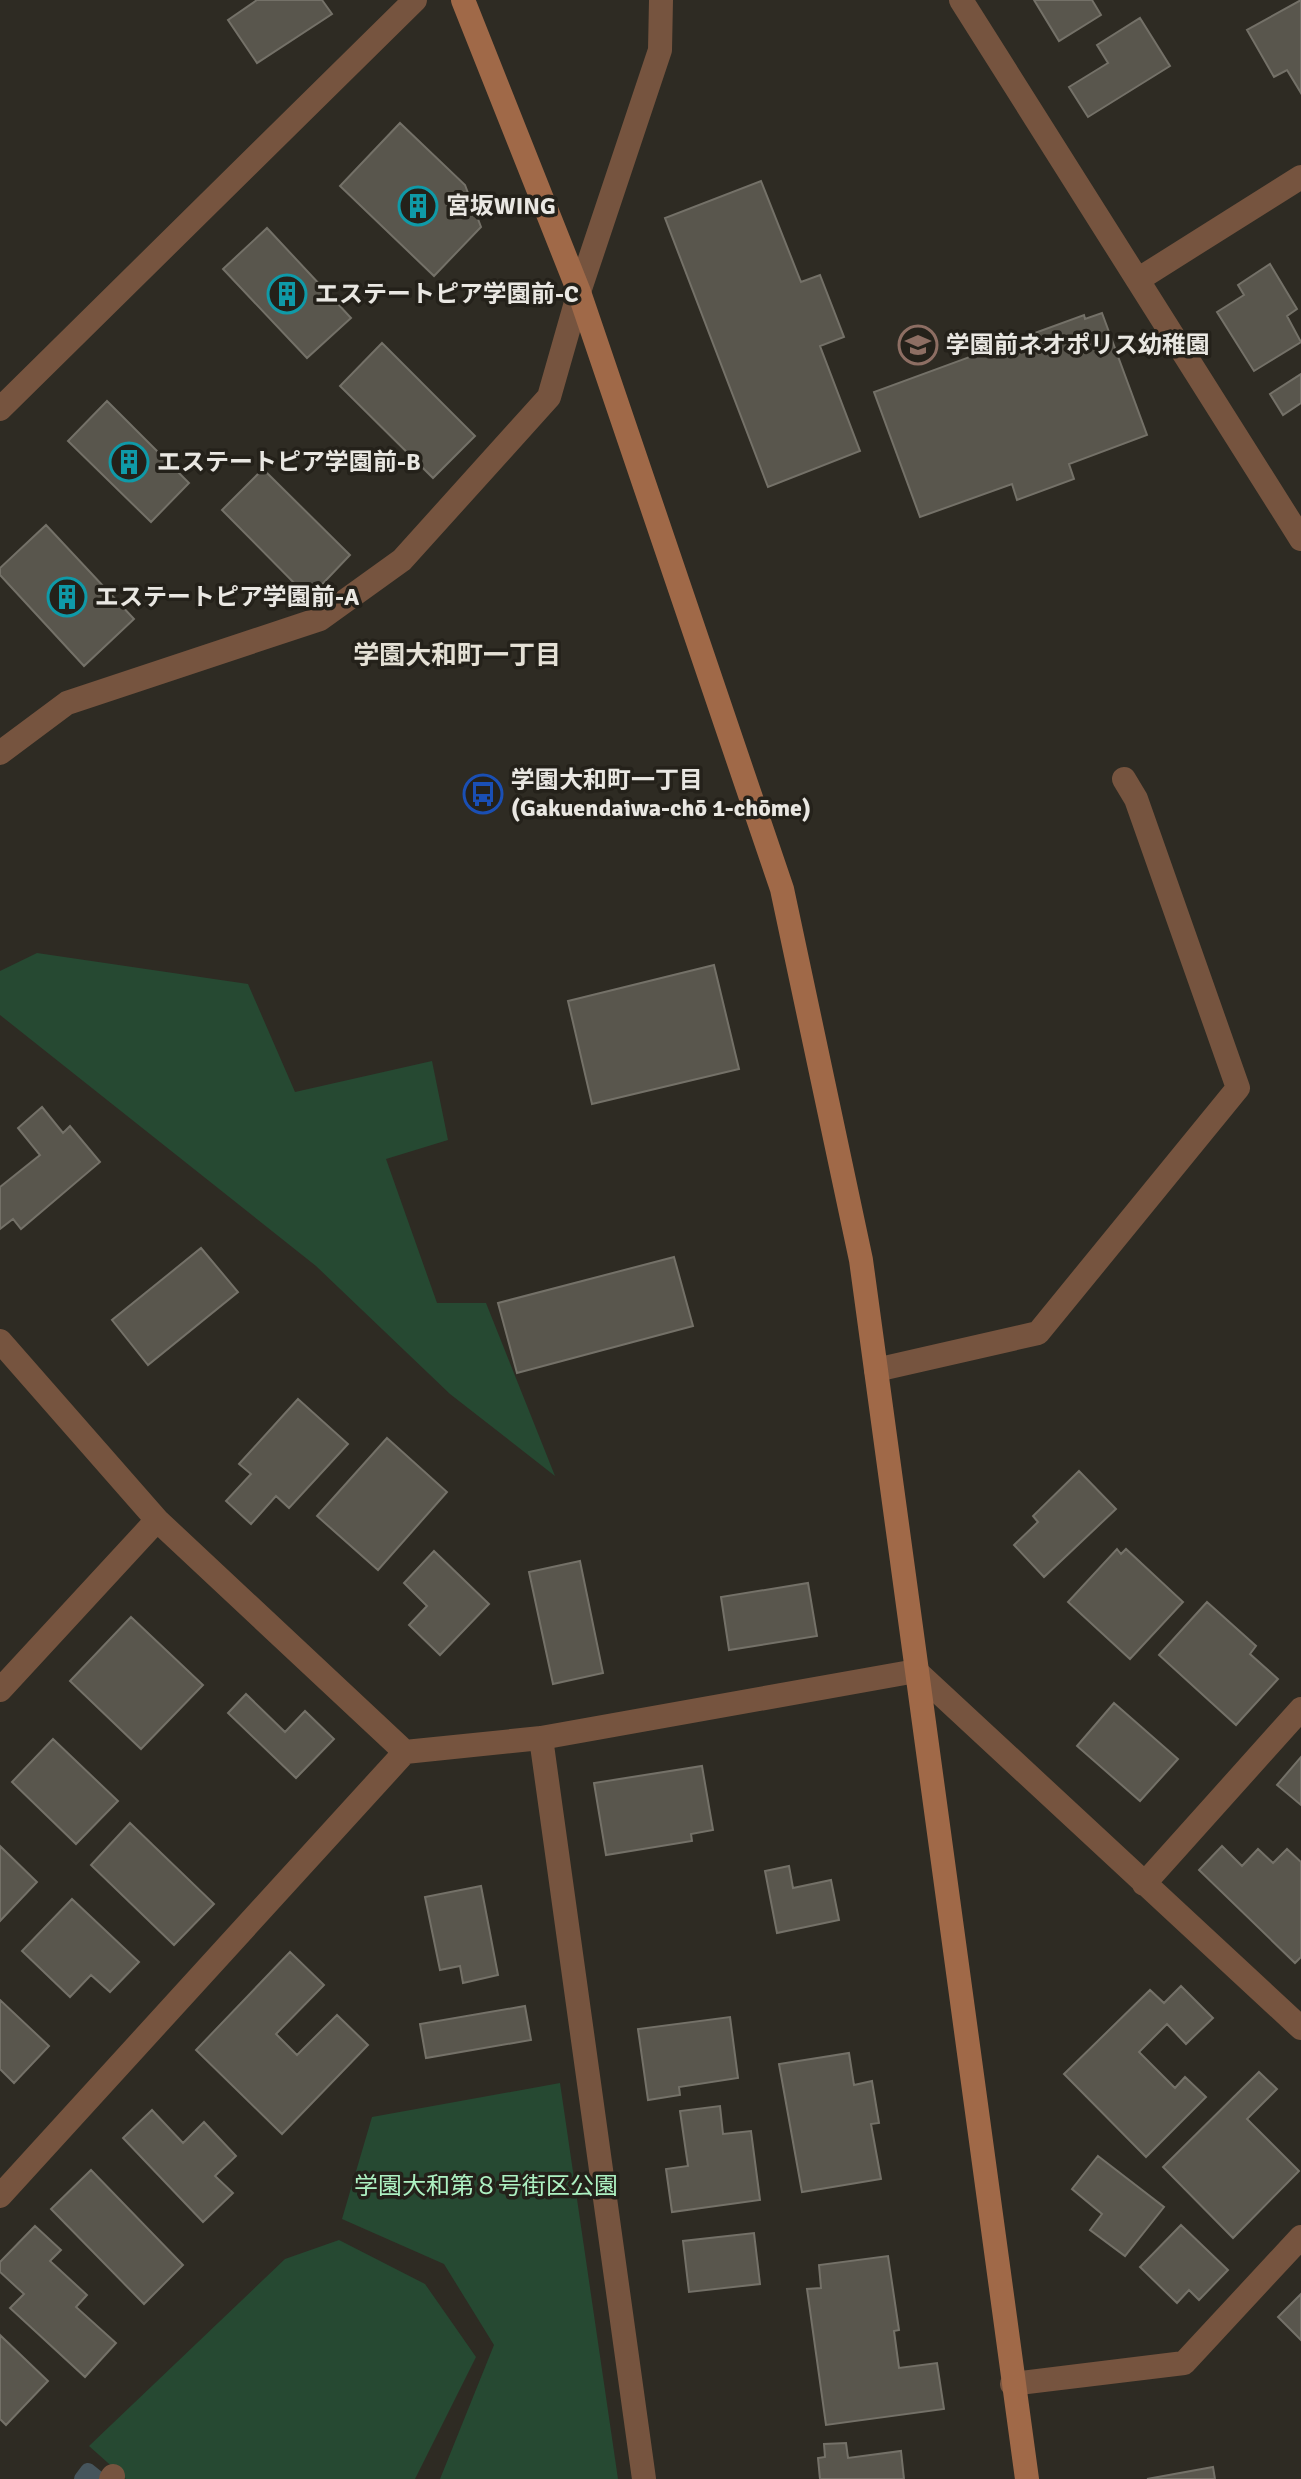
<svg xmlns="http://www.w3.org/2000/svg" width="1301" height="2479" font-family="Signika,'Noto Sans JP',sans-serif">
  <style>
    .green { fill: #264932 }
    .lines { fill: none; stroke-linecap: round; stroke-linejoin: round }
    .stream { stroke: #46555c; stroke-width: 16 }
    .building { fill: #59564d; stroke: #747168; stroke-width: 2 }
    .street { stroke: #76543f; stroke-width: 24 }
    .secondary { stroke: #a06948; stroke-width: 24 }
    .labels { text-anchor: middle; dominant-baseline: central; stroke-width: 7; stroke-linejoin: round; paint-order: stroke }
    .poi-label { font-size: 24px; font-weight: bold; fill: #e9e7e2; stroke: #24211a; text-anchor: start }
    .park-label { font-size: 24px; fill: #adf1c2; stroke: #24211a }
    .neighbourhood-label { font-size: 26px; font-weight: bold; fill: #e4e0d5; stroke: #24211a }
  </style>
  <rect width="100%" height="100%" fill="#2e2b23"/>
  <path class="green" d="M 37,953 L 248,984 L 295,1092 L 432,1061 L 448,1140 L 386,1159 L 437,1303 L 486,1303 L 555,1476 L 450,1394 L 316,1266 L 0,1015 L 0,971 Z
    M 560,2083 L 618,2479 L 440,2479 L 494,2345 L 444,2264 L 342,2219 L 372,2117 Z
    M 339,2240 L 425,2284 L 476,2357 L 415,2479 L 126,2479 L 89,2446 L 285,2259 Z"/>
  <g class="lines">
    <path class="stream" d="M 82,2479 L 88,2471 L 98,2479"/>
  </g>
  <path class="building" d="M 257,0 L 322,0 L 332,14 L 257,63 L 228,20 Z
    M 1034,0 L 1092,0 L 1101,15 L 1059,41 Z
    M 1301,0 L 1301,93 L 1287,70 L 1274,77 L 1247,30 Z
    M 1140,18 L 1170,66 L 1088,117 L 1069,87 L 1108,63 L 1097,45 Z
    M 400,123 L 465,185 L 481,227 L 434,276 L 340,186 Z
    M 761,181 L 801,282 L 820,275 L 844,337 L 820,346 L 860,451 L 768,487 L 665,218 Z
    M 267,228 L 351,318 L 307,358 L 223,269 Z
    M 1270,264 L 1297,309 L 1287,316 L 1301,342 L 1254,371 L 1217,312 L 1244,295 L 1238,285 Z
    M 1102,313 L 1147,435 L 1069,464 L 1074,479 L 1017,500 L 1012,484 L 920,517 L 874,392 L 1084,315 L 1085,319 Z
    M 382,343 L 475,436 L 433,478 L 340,386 Z
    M 1301,374 L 1301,403 L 1283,415 L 1270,394 Z
    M 107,401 L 189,483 L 151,522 L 68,441 Z
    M 263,469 L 350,555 L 309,598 L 222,510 Z
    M 46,525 L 134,619 L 84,666 L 0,575 L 0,568 Z
    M 714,965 L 739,1069 L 592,1104 L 568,1001 Z
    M 42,1107 L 63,1133 L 70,1126 L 100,1162 L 21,1229 L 13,1219 L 0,1229 L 0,1187 L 40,1155 L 18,1128 Z
    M 201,1248 L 238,1292 L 148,1365 L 112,1320 Z
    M 674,1257 L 693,1326 L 517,1373 L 498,1303 Z
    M 298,1399 L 348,1444 L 289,1508 L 276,1496 L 251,1524 L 226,1501 L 251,1474 L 239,1464 Z
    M 387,1438 L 447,1492 L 378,1570 L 317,1516 Z
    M 1079,1471 L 1116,1509 L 1044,1577 L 1014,1545 L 1038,1522 L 1033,1516 Z
    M 1117,1549 L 1121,1554 L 1126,1549 L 1183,1602 L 1130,1659 L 1068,1602 Z
    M 434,1551 L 489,1604 L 440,1655 L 409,1625 L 427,1606 L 404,1583 Z
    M 580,1561 L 603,1673 L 553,1684 L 529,1572 Z
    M 808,1583 L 817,1636 L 729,1650 L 721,1597 Z
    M 1207,1602 L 1256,1646 L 1250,1654 L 1278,1679 L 1236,1725 L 1159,1655 Z
    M 131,1617 L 203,1685 L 141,1749 L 70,1681 Z
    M 246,1694 L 285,1732 L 305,1711 L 334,1739 L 296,1778 L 228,1713 Z
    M 1114,1703 L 1178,1759 L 1140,1801 L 1077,1746 Z
    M 53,1739 L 118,1801 L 76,1844 L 12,1782 Z
    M 1301,1757 L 1301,1805 L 1277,1785 Z
    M 702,1766 L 713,1830 L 691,1834 L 692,1841 L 606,1855 L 594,1783 Z
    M 130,1823 L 214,1904 L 174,1945 L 91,1865 Z
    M 0,1846 L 37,1882 L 0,1921 Z
    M 1222,1846 L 1242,1866 L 1258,1849 L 1273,1863 L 1287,1849 L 1301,1862 L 1301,1957 L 1295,1963 L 1199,1870 Z
    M 789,1866 L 793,1888 L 831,1880 L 839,1920 L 777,1933 L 765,1871 Z
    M 481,1886 L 498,1975 L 463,1983 L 460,1966 L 440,1970 L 425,1897 Z
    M 72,1899 L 139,1962 L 110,1992 L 91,1975 L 70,1997 L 22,1951 Z
    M 290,1952 L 324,1985 L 276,2034 L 297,2055 L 337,2015 L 368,2045 L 282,2134 L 196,2050 Z
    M 1181,1986 L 1213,2018 L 1186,2044 L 1167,2024 L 1139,2052 L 1175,2088 L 1185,2077 L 1206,2097 L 1146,2157 L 1064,2074 L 1150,1990 L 1164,2003 Z
    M 0,2000 L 49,2046 L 14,2083 L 0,2069 Z
    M 525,2006 L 531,2040 L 426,2058 L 420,2024 Z
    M 730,2017 L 738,2078 L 679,2087 L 680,2095 L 648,2100 L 638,2029 Z
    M 849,2053 L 854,2085 L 872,2081 L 879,2123 L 871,2124 L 881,2179 L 802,2192 L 779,2064 Z
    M 1259,2072 L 1277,2089 L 1247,2119 L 1299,2171 L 1233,2238 L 1163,2167 Z
    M 720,2106 L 723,2134 L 751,2131 L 760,2200 L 672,2212 L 666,2169 L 688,2166 L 680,2111 Z
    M 152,2110 L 183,2143 L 204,2122 L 236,2156 L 215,2176 L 233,2193 L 203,2222 L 123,2138 Z
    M 1098,2156 L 1164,2207 L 1125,2256 L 1090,2230 L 1102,2214 L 1072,2189 Z
    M 91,2170 L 183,2265 L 144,2304 L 51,2209 Z
    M 1181,2225 L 1228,2270 L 1199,2300 L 1189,2290 L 1177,2303 L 1140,2267 Z
    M 35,2226 L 61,2250 L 50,2261 L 87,2295 L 76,2307 L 116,2343 L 85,2377 L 10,2308 L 24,2294 L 0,2272 L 0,2262 Z
    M 754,2233 L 760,2284 L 689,2292 L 683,2241 Z
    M 888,2256 L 899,2330 L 894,2331 L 899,2368 L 937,2363 L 944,2409 L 826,2425 L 807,2289 L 821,2288 L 819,2265 Z
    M 1301,2294 L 1301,2340 L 1278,2317 Z
    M 0,2335 L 48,2381 L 6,2425 L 0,2419 Z
    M 846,2443 L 848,2458 L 901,2451 L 904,2479 L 820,2479 L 818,2458 L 825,2457 L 824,2444 Z
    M 1213,2467 L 1215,2479 L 1147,2479 Z"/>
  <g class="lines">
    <path class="street" d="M 961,0 L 1301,539
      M 1139,279 L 1301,177
      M 0,409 L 415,0
      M 0,753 L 67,703 L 320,619 L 402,560 L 549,397 L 579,292 L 660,50 L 661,0
      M 0,1341 L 157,1520 L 405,1752 L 541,1738 L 916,1671 L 1301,2028
      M 876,1370 L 1038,1333 L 1238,1088 L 1136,799 L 1124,779
      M 0,1690 L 157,1520
      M 541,1738 L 644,2479
      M 1144,1884 L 1301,1709
      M 0,2196 L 405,1752
      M 1012,2384 L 1184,2363 L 1301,2237
      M 111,2479 L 113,2476"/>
    <path class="secondary" d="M 463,0 L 579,292 L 782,889 L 861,1260 L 1027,2479"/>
  </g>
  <defs>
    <symbol id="building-ring" viewBox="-11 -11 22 22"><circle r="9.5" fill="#24211a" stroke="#0f9aa8" stroke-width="1.5"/><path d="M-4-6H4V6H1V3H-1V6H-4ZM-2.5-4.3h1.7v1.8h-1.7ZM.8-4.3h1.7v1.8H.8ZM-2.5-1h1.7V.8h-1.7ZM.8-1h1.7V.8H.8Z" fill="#0f9aa8"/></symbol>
    <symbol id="school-ring" viewBox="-11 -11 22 22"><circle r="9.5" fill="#24211a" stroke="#8d6e63" stroke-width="1.5"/><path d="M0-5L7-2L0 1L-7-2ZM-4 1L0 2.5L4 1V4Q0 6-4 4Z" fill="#8d6e63"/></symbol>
    <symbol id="bus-ring" viewBox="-11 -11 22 22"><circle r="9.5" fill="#24211a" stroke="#1a4fb4" stroke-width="1.5"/><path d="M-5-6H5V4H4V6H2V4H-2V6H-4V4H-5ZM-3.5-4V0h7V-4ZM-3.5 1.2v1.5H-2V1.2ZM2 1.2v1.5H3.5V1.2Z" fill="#1a4fb4"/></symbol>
  </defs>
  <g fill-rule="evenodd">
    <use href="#building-ring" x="396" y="184" width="44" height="44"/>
    <use href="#building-ring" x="265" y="272" width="44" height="44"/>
    <use href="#school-ring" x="896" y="323" width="44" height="44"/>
    <use href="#building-ring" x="107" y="440" width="44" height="44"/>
    <use href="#building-ring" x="45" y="575" width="44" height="44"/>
    <use href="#bus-ring" x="461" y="772" width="44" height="44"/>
  </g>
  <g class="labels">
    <g class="poi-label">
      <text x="446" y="206">宮坂WING</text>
      <text x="315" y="294">エステートピア学園前-C</text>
      <text x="946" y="345">学園前ネオポリス幼稚園</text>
      <text x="157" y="462">エステートピア学園前-B</text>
      <text x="95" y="597">エステートピア学園前-A</text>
      <text x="511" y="780">学園大和町一丁目<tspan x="511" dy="28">(Gakuendaiwa-chō 1-chōme)</tspan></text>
    </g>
    <g class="park-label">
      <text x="486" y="2186">学園大和第８号街区公園</text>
    </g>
    <g class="neighbourhood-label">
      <text x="457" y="656">学園大和町一丁目</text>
    </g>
  </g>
</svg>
